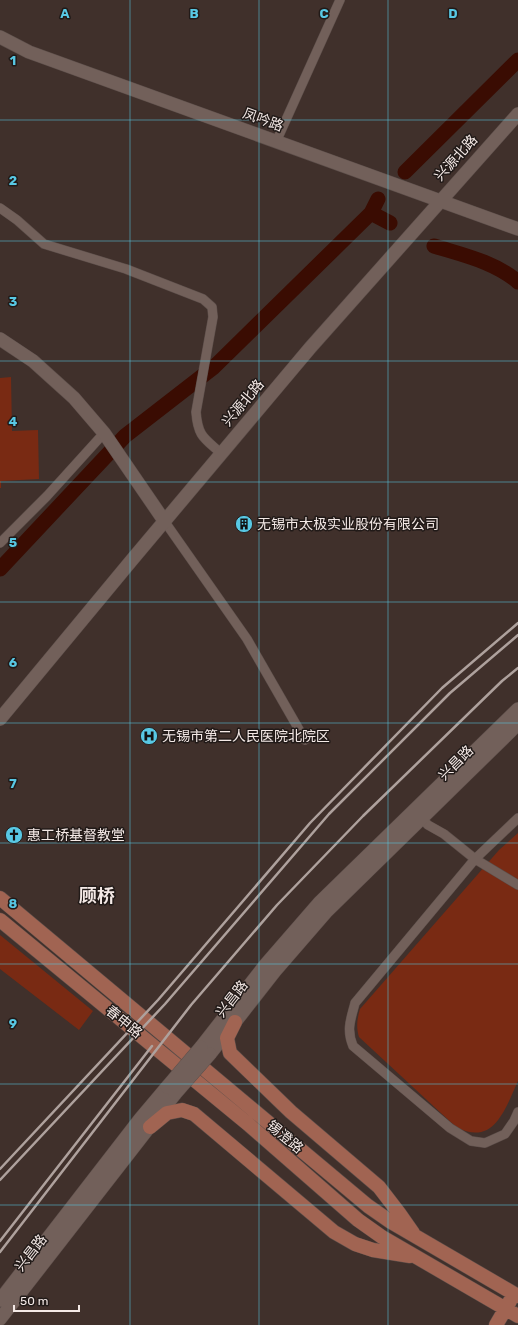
<svg xmlns="http://www.w3.org/2000/svg" width="518" height="1325" font-family="Rubik,'Noto Sans SC',sans-serif">
  <style>
    .green { fill: #792a13 }
    .lines { fill: none; stroke-linecap: round; stroke-linejoin: round }
    .river { stroke: #3a0c02; stroke-width: 15 }
    .street-casing { stroke: #5c4e4a; stroke-width: 10 }
    .secondary-casing { stroke: #5c4e4a; stroke-width: 14 }
    .primary-casing { stroke: #5c4e4a; stroke-width: 15 }
    .street { stroke: #72605a; stroke-width: 9 }
    .secondary { stroke: #72605a; stroke-width: 13 }
    .primary { stroke: #a16452; stroke-width: 14 }
    .rail { stroke: #aea19d; stroke-width: 2.5 }
    .secondary-bridge-casing { stroke: #5c4e4a; stroke-width: 14; stroke-linecap: butt }
    .secondary-bridge { stroke: #72605a; stroke-width: 13 }
    .grid { fill: none; stroke: #58c8e4; stroke-width: 1; stroke-opacity: 0.55 }
    .labels { text-anchor: middle; dominant-baseline: central; stroke-width: 3; stroke-linejoin: round; paint-order: stroke }
    .street-label { font-size: 14px; fill: #f4e9e6; stroke: #211a18 }
    .poi-label { font-size: 14px; fill: #f4e9e6; stroke: #211a18; text-anchor: start }
    .district-label { font-size: 18px; font-weight: bold; fill: #f4e9e6; stroke: #211a18 }
    .grid-label { font-size: 13px; text-anchor: middle; font-weight: bold; fill: #58c8e4; stroke: #211a18; stroke-width: 3; stroke-linejoin: round; paint-order: stroke }
  </style>
  <rect width="100%" height="100%" fill="#40302b"/>
  <path class="green" d="M 11,377 L 12,431 L 38,430 L 39,479 L 1,481 L 1,488 L 0,488 L 0,378 Z
    M 518,833 L 518,1081 C 505,1109 494,1147 456,1127 L 359,1037 C 356,1027 357,1019 360,1009 L 499,850 Z
    M 0,935 L 93,1011 L 79,1030 L 0,969 Z"/>
  <g class="lines">
    <path class="river" d="M 405,172 L 518,60
      M 371,213 L 390,223
      M 434,246 C 463,255 495,262 518,282
      M 0,569 L 125,436 L 214,367 L 371,213 L 378,199"/>
    <defs>
      <path id="street" d="M 276,142 L 340,0
        M 0,208 L 17,220 L 44,244 L 126,269 L 203,299 L 212,307 L 213,317 L 196,412 C 198,437 204,438 222,454
        M 165,522 L 247,639 L 305,740
        M 0,543 L 47,496 L 104,433
        M 518,818 L 475,859 L 355,1003 C 351,1019 346,1029 353,1046 L 450,1128 L 471,1141 L 485,1143 L 505,1134 L 514,1121 L 518,1112
        M 422,819 L 428,825 L 444,834 L 475,859 L 518,885"/>
      <path id="secondary" d="M 0,37 L 29,52 L 518,229
        M 0,339 L 33,361 L 74,398 L 104,433 L 165,522
        M 0,719 L 131,561 L 310,348 L 518,114
        M 201,1047 L 266,964 L 319,903 L 518,709
        M 210,1054 L 275,971 L 327,911 L 518,724
        M 0,1300 L 140,1119 L 167,1087
        M 0,1319 L 175,1094"/>
      <path id="primary" d="M 0,898 L 368,1206 L 391,1222 L 518,1296
        M 0,920 L 248,1124 L 358,1220 L 382,1237 L 518,1316
        M 235,1022 L 227,1038 L 230,1053 L 291,1112 L 379,1187 L 399,1213 L 413,1233
        M 150,1127 L 167,1113 L 182,1110 L 194,1114 L 334,1232 L 355,1244 L 373,1250 L 410,1256
        M 496,1325 L 510,1301"/>
    </defs>
    <use href="#street" class="street-casing"/>
    <use href="#secondary" class="secondary-casing"/>
    <use href="#primary" class="primary-casing"/>
    <use href="#street" class="street"/>
    <use href="#secondary" class="secondary"/>
    <use href="#primary" class="primary"/>
    <path class="rail" d="M 0,1169 L 158,1000 L 310,823 L 442,688 L 518,623
      M 0,1180 L 165,1004 L 329,814 L 450,693 L 518,635
      M 0,1241 L 152,1046
      M 0,1252 L 191,1005 L 277,905 L 363,816 L 502,681 L 518,668"/>
    <defs>
      <path id="secondary-bridge" d="M 167,1087 L 201,1047
        M 175,1094 L 210,1054"/>
    </defs>
    <use href="#secondary-bridge" class="secondary-bridge-casing"/>
    <use href="#secondary-bridge" class="secondary-bridge"/>
  </g>
  <path class="grid" d="M 130,0 L 130,1325M 259,0 L 259,1325M 388,0 L 388,1325M 0,120 L 518,120M 0,241 L 518,241M 0,361 L 518,361M 0,482 L 518,482M 0,602 L 518,602M 0,723 L 518,723M 0,843 L 518,843M 0,964 L 518,964M 0,1084 L 518,1084M 0,1205 L 518,1205"/>
  <defs>
    <symbol id="building-disc" viewBox="-11 -11 22 22"><circle r="9.5" fill="#58c8e4" stroke="#211a18"/><path d="M-4-6H4V6H1V3H-1V6H-4ZM-2.5-4.3h1.7v1.8h-1.7ZM.8-4.3h1.7v1.8H.8ZM-2.5-1h1.7V.8h-1.7ZM.8-1h1.7V.8H.8Z" fill="#111"/></symbol>
    <symbol id="hospital-disc" viewBox="-11 -11 22 22"><circle r="9.5" fill="#58c8e4" stroke="#211a18"/><path d="M-5-5h3v3.5h4V-5h3V5h-3V1.5h-4V5h-3Z" fill="#111"/></symbol>
    <symbol id="church-disc" viewBox="-11 -11 22 22"><circle r="9.5" fill="#58c8e4" stroke="#211a18"/><path d="M-1.2-6h2.4v3.5h3.3v2.4h-3.3V6h-2.4V-.1h-3.3v-2.4h3.3Z" fill="#111"/></symbol>
  </defs>
  <g fill-rule="evenodd">
    <use href="#building-disc" x="234" y="514" width="20" height="20"/>
    <use href="#hospital-disc" x="139" y="726" width="20" height="20"/>
    <use href="#church-disc" x="4" y="825" width="20" height="20"/>
  </g>
  <g class="labels">
    <g class="street-label">
      <text transform="translate(263 120) rotate(20)">凤吟路</text>
      <text transform="translate(456 158) rotate(-48)">兴源北路</text>
      <text transform="translate(243 403) rotate(-50)">兴源北路</text>
      <text transform="translate(456 763) rotate(-45)">兴昌路</text>
      <text transform="translate(232 999) rotate(-52)">兴昌路</text>
      <text transform="translate(124 1022) rotate(39)">春申路</text>
      <text transform="translate(285 1137) rotate(40)">锡澄路</text>
      <text transform="translate(31 1253) rotate(-52)">兴昌路</text>
    </g>
    <g class="poi-label">
      <text x="257" y="524">无锡市太极实业股份有限公司</text>
      <text x="162" y="736">无锡市第二人民医院北院区</text>
      <text x="27" y="835">惠工桥基督教堂</text>
    </g>
    <g class="district-label">
      <text x="97" y="896">顾桥</text>
    </g>
  </g>
  <g class="grid-label">
    <text x="65" y="18">A</text>
    <text x="194" y="18">B</text>
    <text x="324" y="18">C</text>
    <text x="453" y="18">D</text>
    <text x="13" y="65">1</text>
    <text x="13" y="185">2</text>
    <text x="13" y="306">3</text>
    <text x="13" y="426">4</text>
    <text x="13" y="547">5</text>
    <text x="13" y="667">6</text>
    <text x="13" y="788">7</text>
    <text x="13" y="908">8</text>
    <text x="13" y="1028">9</text>
  </g>
  <path d="M14 1305v6h65v-6" fill="none" stroke="#f4e9e6" stroke-width="2"/>
  <text x="20" y="1305" font-size="12" fill="#f4e9e6" stroke="#211a18" stroke-width="3" paint-order="stroke">50 m</text>
</svg>
